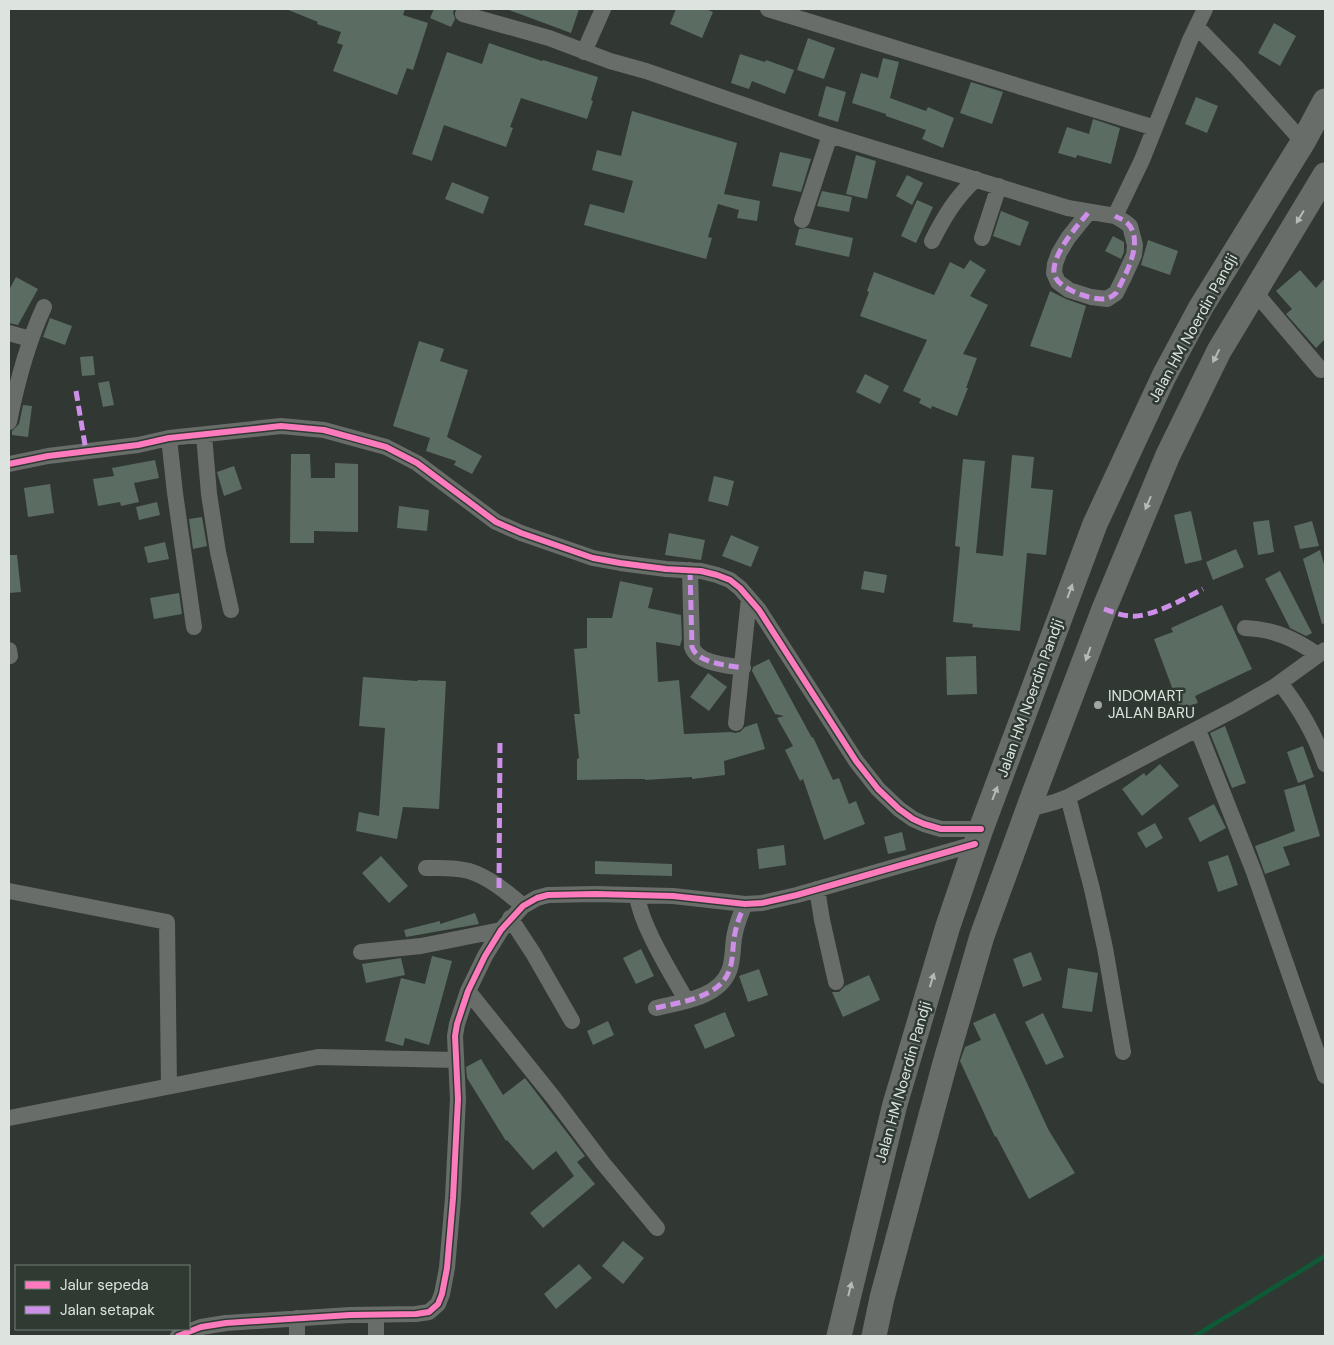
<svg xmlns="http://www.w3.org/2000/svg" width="1334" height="1345" font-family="'DM Sans',sans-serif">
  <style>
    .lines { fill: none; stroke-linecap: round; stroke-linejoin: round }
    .stream { stroke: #0e5a37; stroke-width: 4.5 }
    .building { fill: #5b6c62 }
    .minor { stroke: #696d6a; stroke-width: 16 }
    .primary { stroke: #686d6a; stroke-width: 25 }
    .quiet { stroke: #ce8fe9; stroke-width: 5; stroke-dasharray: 10 5; stroke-linecap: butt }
    .cycleway-casing { stroke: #2e3a32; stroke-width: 9 }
    .cycleway { stroke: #fd7abc; stroke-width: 6 }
    .oneway { fill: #b4bab6 }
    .poi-dot { fill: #a1a7a3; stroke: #2e3a32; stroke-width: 2 }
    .labels { text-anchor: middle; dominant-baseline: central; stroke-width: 5; stroke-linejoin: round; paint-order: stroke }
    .street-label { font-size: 15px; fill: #dde4df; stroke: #2e3a32 }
    .poi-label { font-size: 15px; fill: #dde4df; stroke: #2e3a32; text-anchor: start }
  </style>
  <rect width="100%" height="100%" fill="#313733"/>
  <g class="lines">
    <path class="stream" d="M 1195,1336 L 1325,1256"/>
  </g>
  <path class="building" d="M 286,9 L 405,9 L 403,15 L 428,23 L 413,70 L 407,68 L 397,95 L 333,71 L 343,45 L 337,43 L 341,32 L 317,24 L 318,22 Z
    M 434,9 L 455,9 L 453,12 L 455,19 L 451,27 L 430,18 Z
    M 510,9 L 579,9 L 571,33 L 509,10 Z
    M 676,9 L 706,9 L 713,12 L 702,38 L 670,24 Z
    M 1274,23 L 1296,36 L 1280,66 L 1258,53 Z
    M 808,38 L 835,48 L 824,79 L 797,70 Z
    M 489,43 L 542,61 L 543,60 L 598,77 L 591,100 L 593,101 L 587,119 L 521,98 L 510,127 L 513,128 L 506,147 L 444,125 L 432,161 L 412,154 L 447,52 L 482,64 Z
    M 740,54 L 765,62 L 766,60 L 794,70 L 785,94 L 752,81 L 749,89 L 731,83 Z
    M 883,58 L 899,62 L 890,98 L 926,111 L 928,107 L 954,118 L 943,148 L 922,139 L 926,130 L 886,116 L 886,114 L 852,103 L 861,73 L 878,78 Z
    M 971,82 L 1003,92 L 992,124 L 960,113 Z
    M 826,86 L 846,92 L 838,122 L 818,116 Z
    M 1196,97 L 1218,106 L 1207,133 L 1185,124 Z
    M 632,111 L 737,143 L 724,194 L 760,201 L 757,221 L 737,218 L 739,210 L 718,204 L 708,237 L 712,238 L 706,259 L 584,225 L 590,204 L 624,213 L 633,181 L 592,170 L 597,150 L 621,156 Z
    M 1093,119 L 1120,128 L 1111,164 L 1077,155 L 1076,158 L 1058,153 L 1067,127 L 1089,134 Z
    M 780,152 L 811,159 L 801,192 L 772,186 Z
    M 856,155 L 876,161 L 867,199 L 846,194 Z
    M 907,175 L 923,183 L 912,205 L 896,196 Z
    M 452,182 L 489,197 L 483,214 L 445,199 Z
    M 822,191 L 852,197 L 849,212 L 817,206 Z
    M 917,200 L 933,207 L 916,243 L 901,236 Z
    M 1001,211 L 1029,222 L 1020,246 L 993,236 Z
    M 807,228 L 853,238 L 849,257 L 795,245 L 799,229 Z
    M 1113,236 L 1124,242 L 1124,252 L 1121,259 L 1105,251 Z
    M 1148,240 L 1178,251 L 1170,275 L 1141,265 Z
    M 970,260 L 986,270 L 970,296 L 988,305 L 963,354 L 977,358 L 966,388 L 968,388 L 957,416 L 932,406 L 931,409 L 919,403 L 921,399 L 903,391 L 927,340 L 860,316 L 869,292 L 867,291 L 874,272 L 934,295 L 950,262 L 964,269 Z
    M 1300,270 L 1316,288 L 1325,278 L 1325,339 L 1316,348 L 1286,314 L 1292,309 L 1276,291 Z
    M 16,277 L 38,289 L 18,325 L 9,323 L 9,290 Z
    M 1050,291 L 1066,299 L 1086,306 L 1071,358 L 1030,346 Z
    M 50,318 L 72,326 L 65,345 L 43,337 Z
    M 419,341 L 444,349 L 440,361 L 468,370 L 447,437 L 482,456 L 472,474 L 454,465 L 456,461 L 426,451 L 430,438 L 393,426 Z
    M 93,356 L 95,375 L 82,376 L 80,357 Z
    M 865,374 L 889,386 L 880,404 L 856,392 Z
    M 109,381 L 114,405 L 103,407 L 98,383 Z
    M 23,405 L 32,406 L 28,437 L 12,435 L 12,431 L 19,424 Z
    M 291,454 L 310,454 L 311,478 L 335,478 L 335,463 L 358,464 L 358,532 L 314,531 L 314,543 L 290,543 Z
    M 1012,455 L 1034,457 L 1031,488 L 1053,490 L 1046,555 L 1027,553 L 1020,631 L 972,627 L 973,624 L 953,622 L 960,547 L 955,546 L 963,459 L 985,461 L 976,553 L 1003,556 Z
    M 155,460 L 159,478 L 134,483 L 139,502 L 121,506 L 120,502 L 98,506 L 93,479 L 114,476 L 112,468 Z
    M 234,466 L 242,489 L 224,496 L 217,472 Z
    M 714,476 L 734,481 L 728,506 L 708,501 Z
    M 50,484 L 54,513 L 28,517 L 24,488 Z
    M 157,502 L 160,515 L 139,520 L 136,507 Z
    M 399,506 L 429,510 L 427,531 L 397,528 Z
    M 1191,511 L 1202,560 L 1185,564 L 1174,515 Z
    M 202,517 L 207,546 L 193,549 L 189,519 Z
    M 1269,520 L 1274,552 L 1258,555 L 1253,522 Z
    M 1312,521 L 1319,546 L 1300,549 L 1294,526 Z
    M 669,533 L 705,540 L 701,560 L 665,555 Z
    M 731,535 L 759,547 L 751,567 L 722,556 Z
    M 165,542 L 169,559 L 148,563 L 144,547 Z
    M 1236,549 L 1244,567 L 1213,580 L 1206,562 Z
    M 1320,550 L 1325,568 L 1325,623 L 1322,624 L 1303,559 Z
    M 9,555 L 17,555 L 21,592 L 9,593 Z
    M 864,571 L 887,575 L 884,593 L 861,589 Z
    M 1280,571 L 1312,633 L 1306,636 L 1290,628 L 1265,579 Z
    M 620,581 L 653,588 L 648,608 L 681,615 L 682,639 L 680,646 L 656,642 L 658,682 L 679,680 L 684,734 L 731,732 L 735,733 L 740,732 L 745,727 L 757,723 L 765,749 L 724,761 L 725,775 L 692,779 L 692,777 L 645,780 L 645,779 L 622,779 L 577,780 L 577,759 L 579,758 L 574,714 L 580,714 L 574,649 L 587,648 L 587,618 L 612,618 Z
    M 179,593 L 182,614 L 154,619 L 150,598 Z
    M 1222,605 L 1252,669 L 1195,696 L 1198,703 L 1180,709 L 1154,639 L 1173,632 L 1171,628 Z
    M 976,656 L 977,694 L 947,695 L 946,657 Z
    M 769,659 L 812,738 L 813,737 L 833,780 L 839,778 L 849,804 L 856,801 L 865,824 L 824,840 L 803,779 L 800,781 L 785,750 L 793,746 L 777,718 L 784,716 L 775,714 L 752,671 L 753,667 Z
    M 708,673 L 727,687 L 709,711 L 690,697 Z
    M 363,677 L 417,681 L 418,680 L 446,681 L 439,809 L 403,807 L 397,839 L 356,831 L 359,812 L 379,816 L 385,728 L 359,726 Z
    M 1225,726 L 1246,783 L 1232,788 L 1210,733 Z
    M 1303,746 L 1314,777 L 1298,783 L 1287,752 Z
    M 1160,764 L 1179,786 L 1142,816 L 1122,789 L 1144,773 L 1146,776 Z
    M 1305,784 L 1320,836 L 1283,847 L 1290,865 L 1265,874 L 1255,846 L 1295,831 L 1284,790 Z
    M 1214,804 L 1226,828 L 1200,842 L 1188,818 Z
    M 1155,823 L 1163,838 L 1146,848 L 1137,833 Z
    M 902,832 L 906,850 L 888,854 L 884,837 Z
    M 784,845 L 786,865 L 759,869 L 757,849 Z
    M 1228,855 L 1238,885 L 1218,892 L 1208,862 Z
    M 381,856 L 408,886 L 389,903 L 362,873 Z
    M 595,861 L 672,864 L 672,876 L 595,874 Z
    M 475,913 L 479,924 L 406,937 L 404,930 L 440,921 L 440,924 Z
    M 641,949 L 654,976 L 636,984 L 623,958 Z
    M 1031,952 L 1042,980 L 1023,987 L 1013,959 Z
    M 432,956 L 452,961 L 429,1045 L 405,1038 L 403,1046 L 385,1041 L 401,978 L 425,984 Z
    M 401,958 L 405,975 L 366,983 L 362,964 Z
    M 1068,968 L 1098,973 L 1092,1012 L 1062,1008 Z
    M 759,969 L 768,995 L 748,1002 L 739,976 Z
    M 869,975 L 880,1000 L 843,1017 L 832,992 L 839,992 L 845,986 Z
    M 725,1012 L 735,1036 L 705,1049 L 694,1025 Z
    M 995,1013 L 1048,1129 L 1075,1173 L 1029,1199 L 996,1136 L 995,1137 L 960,1061 L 965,1047 L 981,1040 L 973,1023 Z
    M 1043,1013 L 1064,1057 L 1046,1065 L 1025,1022 Z
    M 608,1021 L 614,1035 L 593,1045 L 587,1031 Z
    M 481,1059 L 503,1095 L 525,1078 L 585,1156 L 577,1162 L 595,1184 L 543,1228 L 530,1213 L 574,1176 L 556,1151 L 533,1170 L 507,1140 L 506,1141 L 467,1078 L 466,1067 Z
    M 623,1241 L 644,1258 L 623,1284 L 602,1266 Z
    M 579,1264 L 592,1278 L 556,1309 L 544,1294 Z"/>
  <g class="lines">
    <path class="minor" d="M 768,9 L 1155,128
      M 463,14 L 549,38 L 610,61 L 646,71 L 830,135 L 1068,208 L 1115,216 L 1125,222 L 1130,226 L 1135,245 L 1134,255 L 1124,277 L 1116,293 L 1107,299 L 1091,297 L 1069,290 L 1058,282 L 1054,273 L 1055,264 L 1059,253 L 1068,238 L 1088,213
      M 1197,27 L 1236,67 L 1303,142
      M 584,52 L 603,9
      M 1115,216 L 1142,160 L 1190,40 L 1205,9
      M 802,220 L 830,135
      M 982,238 L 999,186
      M 932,241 C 944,217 956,197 976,179
      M 1254,291 L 1321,370
      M 9,333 L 30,339
      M 9,422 C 17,382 27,344 44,307
      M 204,435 L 209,494 L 218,552 L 231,610
      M 169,438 L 175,493 L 194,627
      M 9,464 L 48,456 L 138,445 L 169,438 L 281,426 L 324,430 L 386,447 L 417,463 L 496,522 L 521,533 L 593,558 L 620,563 L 666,569 L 701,571 L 717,575 L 730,580 L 740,588 L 759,610 L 856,761 L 878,789 L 899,809 L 913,819 L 924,824 L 941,829 L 981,829
      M 690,570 L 692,647 C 698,664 728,665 743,668
      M 1245,628 C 1274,629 1295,639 1318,655
      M 9,650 L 10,656
      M 1280,683 C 1299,707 1315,734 1325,764
      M 736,723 L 749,598
      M 1198,730 L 1254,872 L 1325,1076
      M 1068,797 L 1092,889 L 1105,948 L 1123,1052
      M 1029,809 L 1055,802 L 1068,797 L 1237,708 L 1274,687 L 1325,650
      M 426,868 C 440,868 455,867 469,871 C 489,877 508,893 523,906
      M 817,889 L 822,920 L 836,982
      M 9,891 L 167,922 L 169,1086
      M 637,896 C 642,928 670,971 686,1000
      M 510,918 L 533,953 L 572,1021
      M 361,952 L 421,946 L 501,930
      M 468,991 L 553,1097 L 602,1162 L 657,1228
      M 656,1008 C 680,1002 719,998 729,971 C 734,959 732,945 735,933 C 737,923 741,913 745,904
      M 9,1118 L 318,1057 L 456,1060
      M 376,1315 L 376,1336
      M 297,1318 L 297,1336
      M 178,1336 L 201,1327 L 226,1323 L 350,1315 L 416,1314 L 429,1312 L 438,1304 L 442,1294 L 447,1268 L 453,1198 L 458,1099 L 455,1036 L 457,1024 L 468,991 L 485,956 L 501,930 L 523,906 L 537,898 L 548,895 L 595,894 L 673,896 L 745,904 L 762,903 L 797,895 L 975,844"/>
    <path class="primary" d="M 839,1336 L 895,1104 L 948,926 L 981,829 L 1095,524 L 1164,376 L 1201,307 L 1303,142 L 1325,101
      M 874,1336 L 882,1298 L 945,1063 L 982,936 L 1033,796 L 1104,609 L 1168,455 L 1219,351 L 1325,175"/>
    <path class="quiet" d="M 1088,213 C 1077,226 1052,254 1054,273 C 1056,288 1088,299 1102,299 C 1108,299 1112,297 1116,293 C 1125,276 1147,238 1125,221 C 1122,219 1118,218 1115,216
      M 76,391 L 86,451
      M 690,570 L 692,647 C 698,664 728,665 743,668
      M 1104,609 C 1113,612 1122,616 1131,616 C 1150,618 1186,598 1203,589
      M 499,888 L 500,741
      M 656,1008 C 680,1002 719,998 729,971 C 734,959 732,945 735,933 C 737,923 741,913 745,904"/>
    <defs>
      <path id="cycleway" d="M 9,464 L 48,456 L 138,445 L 169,438 L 281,426 L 324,430 L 386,447 L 417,463 L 496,522 L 521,533 L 593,558 L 620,563 L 666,569 L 701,571 L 717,575 L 730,580 L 740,588 L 759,610 L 856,761 L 878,789 L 899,809 L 913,819 L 924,824 L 941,829 L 981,829
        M 178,1336 L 201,1327 L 226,1323 L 350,1315 L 416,1314 L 429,1312 L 438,1304 L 442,1294 L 447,1268 L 453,1198 L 458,1099 L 455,1036 L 457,1024 L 468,991 L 485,956 L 501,930 L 523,906 L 537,898 L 548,895 L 595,894 L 673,896 L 745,904 L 762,903 L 797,895 L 975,844"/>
    </defs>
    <use href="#cycleway" class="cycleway-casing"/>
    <use href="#cycleway" class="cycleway"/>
  </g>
  <defs><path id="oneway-solid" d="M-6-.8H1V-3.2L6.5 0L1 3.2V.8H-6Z" transform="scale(1.25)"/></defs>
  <g class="oneway">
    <use href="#oneway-solid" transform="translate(1300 217) rotate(121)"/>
    <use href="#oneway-solid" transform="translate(1216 356) rotate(117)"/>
    <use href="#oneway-solid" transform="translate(1148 503) rotate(113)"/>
    <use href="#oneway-solid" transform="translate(1070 591) rotate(-70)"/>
    <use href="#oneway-solid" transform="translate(1088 654) rotate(110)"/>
    <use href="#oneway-solid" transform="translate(995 793) rotate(-69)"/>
    <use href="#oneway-solid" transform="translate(932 980) rotate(-73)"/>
    <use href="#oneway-solid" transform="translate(850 1289) rotate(-76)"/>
  </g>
  <circle class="poi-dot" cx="1098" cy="705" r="5"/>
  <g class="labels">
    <g class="street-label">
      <text transform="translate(1193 328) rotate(-61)">Jalan HM Noerdin Pandji</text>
      <text transform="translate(1030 698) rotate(-70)">Jalan HM Noerdin Pandji</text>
      <text transform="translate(903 1082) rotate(-74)">Jalan HM Noerdin Pandji</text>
    </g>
    <g class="poi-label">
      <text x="1108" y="696">INDOMART<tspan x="1108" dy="17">JALAN BARU</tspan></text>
    </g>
  </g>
  <rect width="1334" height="1345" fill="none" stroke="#dde4df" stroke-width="20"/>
  <rect x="15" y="1265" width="175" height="65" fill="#2e3a32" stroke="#747e77"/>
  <rect x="25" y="1281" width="25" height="8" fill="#fd7abc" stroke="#747e77"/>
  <text x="60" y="1290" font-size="15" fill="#dde4df">Jalur sepeda</text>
  <rect x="25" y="1306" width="25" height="8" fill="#ce8fe9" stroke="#747e77"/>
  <text x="60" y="1315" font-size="15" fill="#dde4df">Jalan setapak</text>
</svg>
